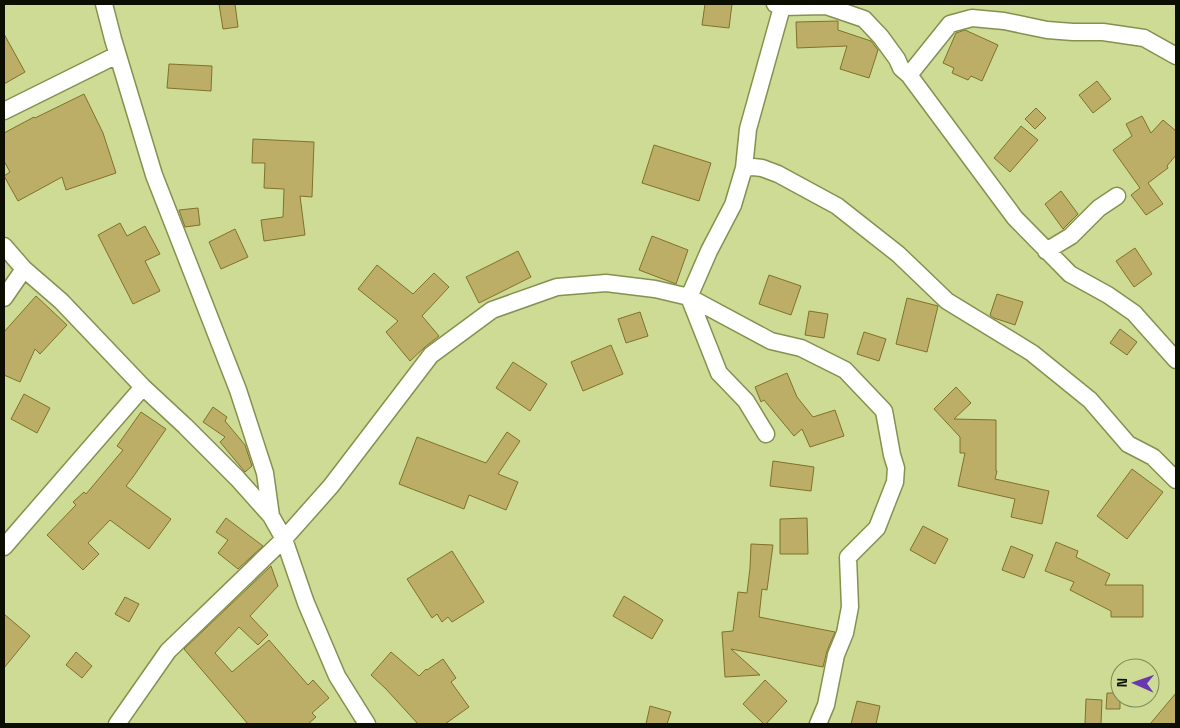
<svg xmlns="http://www.w3.org/2000/svg" width="1180" height="728" font-family="'Space Grotesk',sans-serif">
  <style>
    .building { fill: #bcad67; stroke: #80722a }
    .lines { fill: none; stroke-linecap: round; stroke-linejoin: round }
    .street-casing { stroke: #85914e; stroke-width: 19 }
    .street { stroke: #fff; stroke-width: 16 }
  </style>
  <rect width="100%" height="100%" fill="#cddb95"/>
  <path class="building" d="M 219,4 L 235,4 L 238,27 L 223,29 Z
    M 705,4 L 732,4 L 729,28 L 702,25 Z
    M 838,21 L 838,30 L 871,41 L 878,50 L 869,78 L 840,69 L 847,46 L 797,48 L 796,22 Z
    M 965,30 L 998,45 L 982,81 L 971,76 L 968,80 L 952,73 L 954,68 L 943,63 L 956,33 Z
    M 4,34 L 25,72 L 4,84 Z
    M 169,64 L 212,66 L 211,91 L 167,88 Z
    M 1097,81 L 1111,99 L 1093,113 L 1079,95 Z
    M 84,94 L 103,133 L 116,173 L 66,190 L 62,177 L 18,201 L 4,176 L 10,172 L 4,161 L 4,133 L 34,117 L 35,118 Z
    M 1036,108 L 1046,118 L 1035,129 L 1025,119 Z
    M 1142,116 L 1151,133 L 1163,120 L 1176,131 L 1176,155 L 1167,166 L 1168,168 L 1148,183 L 1163,204 L 1146,215 L 1131,195 L 1140,188 L 1113,150 L 1132,136 L 1126,124 Z
    M 1021,126 L 1038,140 L 1010,172 L 994,158 Z
    M 253,139 L 314,142 L 312,197 L 300,196 L 305,235 L 264,241 L 261,220 L 283,217 L 284,189 L 264,188 L 265,163 L 252,163 Z
    M 654,145 L 711,163 L 699,201 L 642,183 Z
    M 1061,191 L 1078,214 L 1063,229 L 1045,204 Z
    M 198,208 L 200,225 L 185,227 L 179,210 Z
    M 120,223 L 127,236 L 145,226 L 160,254 L 145,261 L 160,291 L 133,304 L 98,235 Z
    M 235,229 L 248,257 L 221,269 L 209,242 Z
    M 652,236 L 688,250 L 676,284 L 639,270 Z
    M 1135,248 L 1152,274 L 1134,287 L 1116,261 Z
    M 518,251 L 531,277 L 479,303 L 466,277 Z
    M 377,265 L 413,294 L 434,273 L 449,287 L 422,316 L 439,336 L 425,347 L 410,361 L 386,332 L 398,321 L 358,289 Z
    M 769,275 L 801,286 L 791,315 L 759,304 Z
    M 997,294 L 1023,302 L 1015,325 L 994,318 L 990,315 Z
    M 36,296 L 67,325 L 40,354 L 35,349 L 20,382 L 4,375 L 4,332 Z
    M 907,298 L 938,306 L 927,352 L 896,344 Z
    M 809,311 L 828,314 L 824,338 L 805,335 Z
    M 640,312 L 648,336 L 626,343 L 618,319 Z
    M 1120,329 L 1137,342 L 1127,355 L 1110,343 Z
    M 864,332 L 886,339 L 879,361 L 857,354 Z
    M 611,345 L 623,374 L 583,391 L 571,362 Z
    M 513,362 L 547,384 L 530,411 L 496,388 Z
    M 787,373 L 797,397 L 813,417 L 835,410 L 844,436 L 810,447 L 802,429 L 794,436 L 764,400 L 761,402 L 755,387 Z
    M 956,387 L 971,403 L 954,419 L 996,420 L 996,471 L 997,471 L 995,479 L 1049,491 L 1042,524 L 1011,517 L 1015,499 L 958,486 L 965,453 L 960,453 L 960,437 L 934,409 Z
    M 24,394 L 50,408 L 37,433 L 11,419 Z
    M 213,407 L 227,417 L 225,421 L 245,445 L 252,466 L 245,472 L 220,442 L 225,437 L 203,422 Z
    M 141,412 L 166,429 L 133,477 L 126,486 L 171,519 L 149,549 L 110,520 L 88,543 L 99,554 L 83,570 L 47,535 L 76,505 L 73,502 L 84,492 L 86,494 L 123,450 L 117,446 Z
    M 507,432 L 520,441 L 498,474 L 518,482 L 506,510 L 469,495 L 464,509 L 399,484 L 417,437 L 486,463 Z
    M 773,461 L 814,467 L 811,491 L 770,486 Z
    M 1132,469 L 1163,492 L 1127,539 L 1097,516 Z
    M 226,518 L 263,546 L 238,569 L 218,553 L 228,540 L 216,532 Z
    M 807,518 L 808,554 L 780,554 L 780,519 Z
    M 923,526 L 948,539 L 935,564 L 910,550 Z
    M 1056,542 L 1078,551 L 1076,557 L 1110,574 L 1105,585 L 1143,585 L 1143,617 L 1111,617 L 1111,611 L 1070,590 L 1074,582 L 1045,571 Z
    M 751,544 L 773,545 L 767,590 L 762,589 L 759,617 L 835,632 L 827,651 L 823,667 L 731,649 L 760,675 L 725,677 L 722,632 L 733,631 L 738,592 L 747,593 L 750,568 Z
    M 1011,546 L 1033,555 L 1024,578 L 1002,570 Z
    M 452,551 L 484,602 L 452,622 L 448,617 L 442,622 L 437,614 L 432,618 L 407,579 Z
    M 271,566 L 278,586 L 250,616 L 268,635 L 258,645 L 239,627 L 215,653 L 232,672 L 269,640 L 308,685 L 313,680 L 329,698 L 312,713 L 316,717 L 308,724 L 248,724 L 184,649 Z
    M 624,596 L 663,620 L 652,639 L 613,616 Z
    M 125,597 L 139,604 L 129,622 L 115,614 Z
    M 4,614 L 30,636 L 4,668 Z
    M 76,652 L 92,666 L 82,678 L 66,665 Z
    M 391,652 L 419,676 L 426,669 L 427,670 L 443,659 L 456,678 L 451,682 L 469,707 L 445,724 L 418,724 L 386,689 L 371,675 Z
    M 765,680 L 787,701 L 766,724 L 764,724 L 743,704 Z
    M 1107,693 L 1120,693 L 1120,709 L 1106,709 Z
    M 1176,693 L 1176,724 L 1150,724 Z
    M 1086,699 L 1102,700 L 1101,724 L 1085,724 Z
    M 857,701 L 880,706 L 876,724 L 851,724 Z
    M 650,706 L 671,712 L 667,724 L 646,724 Z"/>
  <g class="lines">
    <defs>
      <path id="street" d="M 104,4 L 113,39 L 154,175 L 238,390 L 265,473 L 271,516
        M 775,4 L 782,7 L 826,6 L 864,19 L 881,37 L 897,59 L 901,68 L 909,75 L 1015,218 L 1070,274 L 1108,295 L 1134,313 L 1176,360
        M 909,75 L 950,24 L 972,18 L 1004,21 L 1047,30 L 1073,32 L 1103,32 L 1144,38 L 1176,56
        M 4,111 L 117,55
        M 744,168 L 748,129 L 782,7
        M 4,246 L 24,269 L 61,301 L 143,387 L 185,426 L 237,478 L 271,516 L 284,539 L 306,603 L 337,676 L 367,724
        M 1046,251 L 1071,236 L 1099,208 L 1117,196
        M 4,298 L 24,269
        M 766,434 L 746,401 L 719,373 L 689,297 L 709,251 L 733,205 L 744,168 L 753,167 L 762,168 L 778,174 L 837,206 L 898,254 L 947,301 L 1032,353 L 1090,400 L 1128,444 L 1153,457 L 1176,480
        M 4,547 L 143,387
        M 117,724 L 168,651 L 284,539 L 331,486 L 431,355 L 492,310 L 557,287 L 606,283 L 655,289 L 689,297 L 771,341 L 801,348 L 845,370 L 884,411 L 892,455 L 896,468 L 895,482 L 877,528 L 848,557 L 850,607 L 845,633 L 836,655 L 826,705 L 818,724"/>
    </defs>
    <use href="#street" class="street-casing"/>
    <use href="#street" class="street"/>
  </g>
  <rect width="1180" height="728" fill="none" stroke="#0b0e00" stroke-width="10"/>
  <g transform="translate(1135 683) rotate(272)"><circle r="24" fill="#cddb95" stroke="#7f8959"/>
  <path d="M0-4L9 19L0 12L-9 19Z" fill="#6938b0"/>
  <text y="-8" font-size="14" font-weight="bold" text-anchor="middle" fill="#0b0e00">N</text>
  </g>
</svg>
